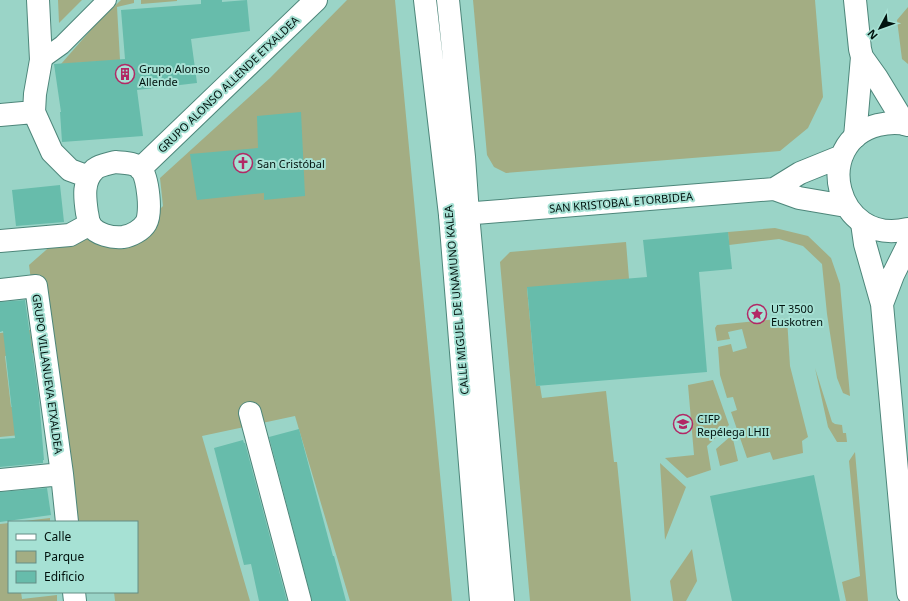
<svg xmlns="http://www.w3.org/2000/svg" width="908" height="601" font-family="'Noto Sans',sans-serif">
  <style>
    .green { fill: #a3ad83 }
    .building { fill: #67bcab }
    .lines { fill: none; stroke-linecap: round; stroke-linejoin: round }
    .pedestrian-casing { stroke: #4d867a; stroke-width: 20 }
    .minor-casing { stroke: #4d867a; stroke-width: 24 }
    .tertiary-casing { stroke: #4d867a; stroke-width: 24 }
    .pedestrian { stroke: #fff; stroke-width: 18 }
    .minor { stroke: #fff; stroke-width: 22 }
    .tertiary { stroke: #fff; stroke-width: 22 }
    .labels { text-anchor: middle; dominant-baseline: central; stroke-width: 4; stroke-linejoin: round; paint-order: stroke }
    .poi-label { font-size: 11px; fill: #00120e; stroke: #a6e1d4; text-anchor: start }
    .street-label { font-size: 11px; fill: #00120e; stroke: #a6e1d4 }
  </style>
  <rect width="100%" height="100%" fill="#9ad4c7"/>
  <path class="green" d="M 58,0 L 82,0 L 59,23 Z
    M 121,0 L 134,0 L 134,3 L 117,7 L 120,60 L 61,64 L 96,24 Z
    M 141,0 L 177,0 L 177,1 L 141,4 Z
    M 347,0 L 395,0 L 452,601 L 350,601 L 295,416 L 202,436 L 250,601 L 115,601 L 114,592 L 137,592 L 137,522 L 63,522 L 29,265 L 87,214 L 107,237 L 146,223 L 163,206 L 160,178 L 270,78 Z
    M 473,0 L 815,0 L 823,97 L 808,128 L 780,151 L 506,173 L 494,167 L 487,155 Z
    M 908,7 L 908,64 L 902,59 L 897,20 Z
    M 775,228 L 808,236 L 831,258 L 840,284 L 850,396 L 843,393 L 837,378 L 827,314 L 822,264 L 803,246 L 779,239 L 729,245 L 728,232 Z
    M 626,242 L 629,279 L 527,288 L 536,386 L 540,386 L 542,398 L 606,391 L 614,462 L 617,462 L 631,601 L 530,601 L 500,262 L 510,252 Z
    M 787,318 L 790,366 L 808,437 L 802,441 L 803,453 L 773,460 L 770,452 L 747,458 L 731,412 L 737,410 L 733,397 L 727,398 L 720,375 L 718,347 L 731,344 L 733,352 L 747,348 L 742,329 L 728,332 L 730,339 L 717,341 L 715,328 L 717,325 Z
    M 30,330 L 33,353 L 5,356 L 11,407 L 39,405 L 41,433 L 0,437 L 0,333 Z
    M 815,368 L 832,422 L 835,424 L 842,425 L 843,433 L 846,433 L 847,442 L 837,442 L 828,427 Z
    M 713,380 L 729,425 L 707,446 L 711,470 L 687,478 L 665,458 L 694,455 L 688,385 Z
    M 732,435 L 738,461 L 720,466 L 716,449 Z
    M 855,452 L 868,601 L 846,601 L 842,582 L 860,576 L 849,461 Z
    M 660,463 L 686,487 L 665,540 Z
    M 50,518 L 50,522 L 16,522 Z
    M 9,523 L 9,592 L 21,592 L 22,599 L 57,595 L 57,601 L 0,601 L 0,524 Z
    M 692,549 L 697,581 L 686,601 L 673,601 L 670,581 Z"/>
  <path class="building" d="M 201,0 L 222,0 L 222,2 L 247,0 L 250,31 L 191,39 L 197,83 L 137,90 L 143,136 L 62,142 L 60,112 L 61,112 L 54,64 L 125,59 L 121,10 L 201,4 Z
    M 301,112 L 305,196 L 264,200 L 264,193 L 197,200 L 190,154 L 258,148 L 257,116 Z
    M 60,185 L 64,222 L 16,226 L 12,190 Z
    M 728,232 L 732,269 L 699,272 L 707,372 L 536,386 L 527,287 L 647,277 L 643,240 Z
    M 25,300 L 39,399 L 44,460 L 43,460 L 43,463 L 0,467 L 0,439 L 15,438 L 3,331 L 0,332 L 0,302 Z
    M 299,429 L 333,556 L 334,556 L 346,601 L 312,601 L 269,437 Z
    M 243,440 L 244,443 L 245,443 L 287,601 L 259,601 L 251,564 L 244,565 L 214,448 Z
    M 814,475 L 840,601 L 732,601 L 710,496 Z
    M 47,488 L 51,515 L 0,522 L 0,492 Z"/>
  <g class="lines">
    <defs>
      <path id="pedestrian" d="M 41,60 L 62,45 L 107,0"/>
      <path id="minor" d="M 38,0 L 41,60 L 35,94 L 34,112 L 52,152 L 70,170 L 89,177
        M 425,0 L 450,215
        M 448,0 L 464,157 L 468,214
        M 862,57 L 877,78 L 905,124
        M 0,115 L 34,112
        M 855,137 L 862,57 L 860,49 L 855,0
        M 115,162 C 123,163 135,162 141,169 C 148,178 152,213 146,223 C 142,230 131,236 123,237 C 112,238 97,235 90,225 C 88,222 88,216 87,213 C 85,199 82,180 95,169 C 100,165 108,164 115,162 Z
        M 140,169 L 316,0
        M 862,223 L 865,244 L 882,304 L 908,593
        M 0,241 L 70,235 L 90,224
        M 0,290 L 36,286 L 62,474 L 67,522
        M 882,304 L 893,275 L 908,245
        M 250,413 L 300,601
        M 0,480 L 62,474
        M 74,592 L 75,601"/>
      <path id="tertiary" d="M 908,125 C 899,122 887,123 878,125 C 811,142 835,247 908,229
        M 774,189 L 800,173 L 842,156
        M 468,214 L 503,601
        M 481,601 L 450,215 L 774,189 L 799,198 L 846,206"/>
    </defs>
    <use href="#pedestrian" class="pedestrian-casing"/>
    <use href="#minor" class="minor-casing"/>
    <use href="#tertiary" class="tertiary-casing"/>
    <use href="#pedestrian" class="pedestrian"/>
    <use href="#minor" class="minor"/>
    <use href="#tertiary" class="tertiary"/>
  </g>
  <defs>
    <symbol id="building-ring" viewBox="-11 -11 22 22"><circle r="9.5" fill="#a6e1d4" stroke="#b22865" stroke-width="1.5"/><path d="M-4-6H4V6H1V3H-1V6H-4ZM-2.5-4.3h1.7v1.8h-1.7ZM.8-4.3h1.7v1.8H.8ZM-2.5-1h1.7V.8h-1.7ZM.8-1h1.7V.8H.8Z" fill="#b22865"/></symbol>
    <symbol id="church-ring" viewBox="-11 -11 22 22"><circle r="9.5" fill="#a6e1d4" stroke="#b22865" stroke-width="1.5"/><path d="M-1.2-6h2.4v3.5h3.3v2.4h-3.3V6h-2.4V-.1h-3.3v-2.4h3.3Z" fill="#b22865"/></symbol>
    <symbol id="sight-ring" viewBox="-11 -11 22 22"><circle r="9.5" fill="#a6e1d4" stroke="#b22865" stroke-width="1.5"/><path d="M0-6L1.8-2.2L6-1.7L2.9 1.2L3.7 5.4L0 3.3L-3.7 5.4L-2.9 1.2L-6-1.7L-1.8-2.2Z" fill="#b22865"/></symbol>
    <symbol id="school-ring" viewBox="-11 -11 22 22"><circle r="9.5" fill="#a6e1d4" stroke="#b22865" stroke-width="1.5"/><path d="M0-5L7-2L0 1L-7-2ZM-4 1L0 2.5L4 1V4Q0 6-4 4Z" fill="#b22865"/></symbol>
  </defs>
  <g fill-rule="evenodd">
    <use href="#building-ring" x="114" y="63" width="22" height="22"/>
    <use href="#church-ring" x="232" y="152" width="22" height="22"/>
    <use href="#sight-ring" x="746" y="303" width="22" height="22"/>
    <use href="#school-ring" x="672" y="413" width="22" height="22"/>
  </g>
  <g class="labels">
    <g class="poi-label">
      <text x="139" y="68">Grupo Alonso<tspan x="139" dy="13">Allende</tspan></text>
      <text x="257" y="163">San Cristóbal</text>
      <text x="771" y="308">UT 3500<tspan x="771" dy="13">Euskotren</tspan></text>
      <text x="697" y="418">CIFP<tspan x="697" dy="13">Repélega LHII</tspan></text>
    </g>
    <g class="street-label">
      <text transform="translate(228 84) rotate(-44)">GRUPO ALONSO ALLENDE ETXALDEA</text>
      <text transform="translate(621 202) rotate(-5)">SAN KRISTOBAL ETORBIDEA</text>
      <text transform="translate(456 300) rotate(-95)">CALLE MIGUEL DE UNAMUNO KALEA</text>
      <text transform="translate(48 374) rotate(82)">GRUPO VILLANUEVA ETXALDEA</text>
    </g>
  </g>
  <rect x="8" y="521" width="130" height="72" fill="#a6e1d4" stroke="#648e85"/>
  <rect x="16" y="534" width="20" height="6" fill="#ffffff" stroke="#648e85"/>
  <text x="44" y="541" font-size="12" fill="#00120e">Calle</text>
  <rect x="16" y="551" width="20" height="12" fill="#a3ad83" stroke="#648e85"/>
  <text x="44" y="561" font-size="12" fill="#00120e">Parque</text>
  <rect x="16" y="571" width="20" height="12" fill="#67bcab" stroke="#648e85"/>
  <text x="44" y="581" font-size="12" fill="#00120e">Edificio</text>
  <g transform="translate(880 28) rotate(229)" stroke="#a6e1d4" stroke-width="3" paint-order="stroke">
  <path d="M0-3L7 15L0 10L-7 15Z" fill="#00120e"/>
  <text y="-6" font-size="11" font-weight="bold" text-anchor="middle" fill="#00120e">N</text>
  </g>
</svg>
